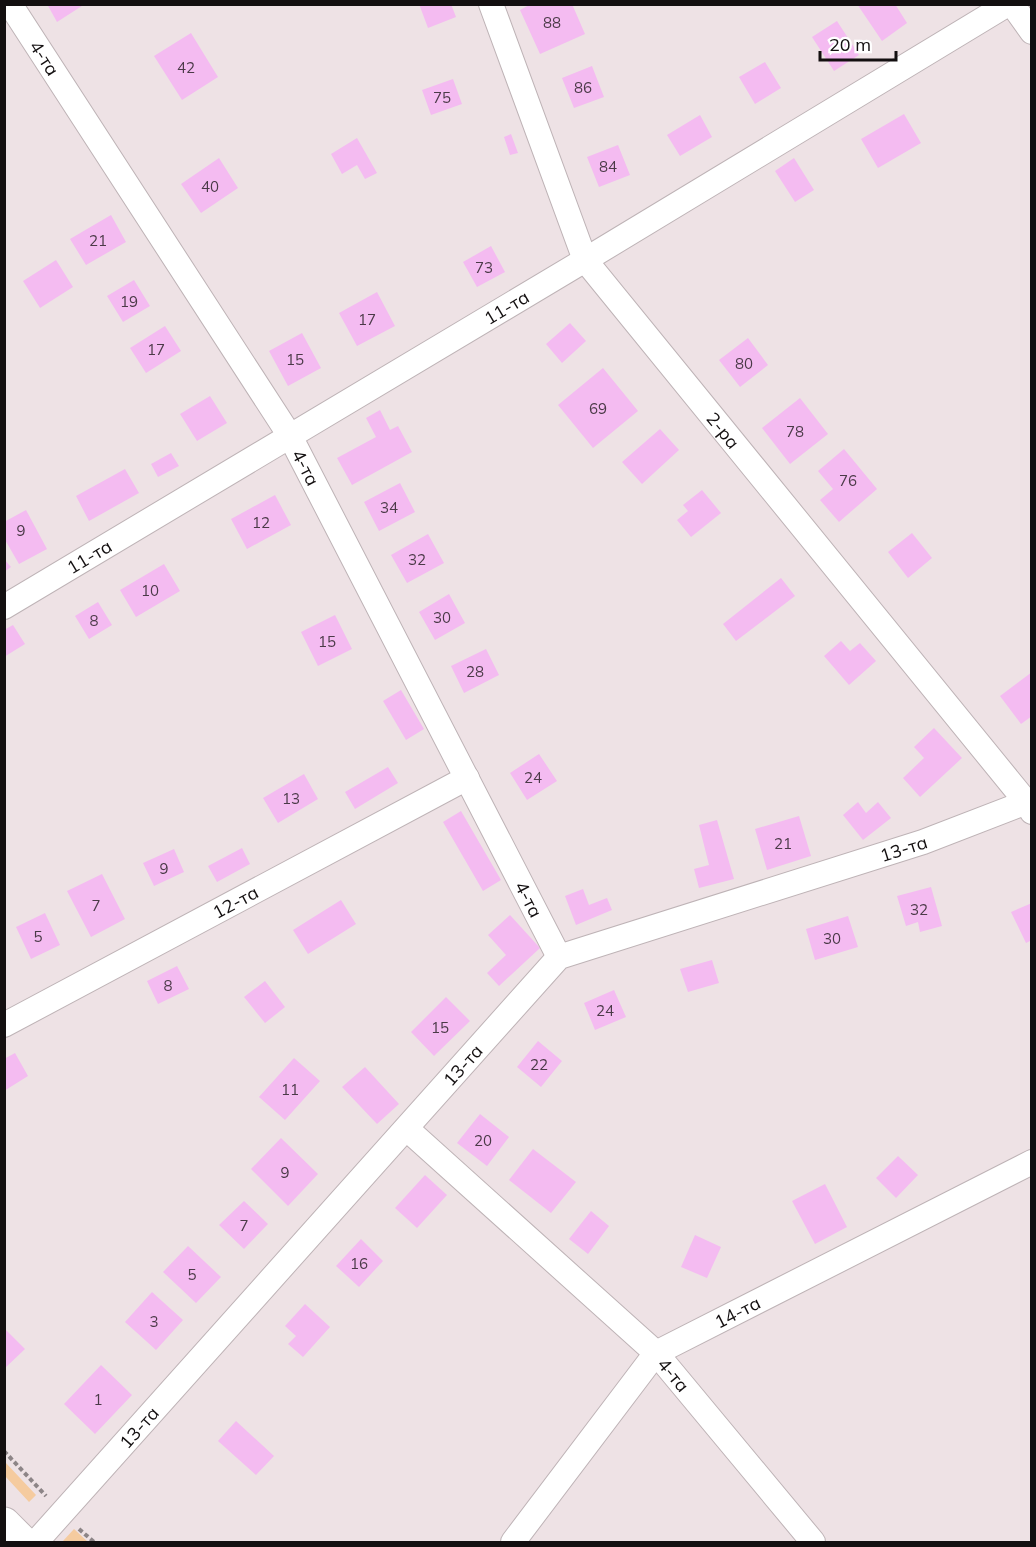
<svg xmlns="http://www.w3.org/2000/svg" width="1036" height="1547" font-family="Mulish,sans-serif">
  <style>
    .green { fill: #f5cb9f }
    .building { fill: #f4bbf1 }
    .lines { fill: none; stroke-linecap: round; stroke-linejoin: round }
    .street-casing { stroke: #beb3b6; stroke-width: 26 }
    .secondary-casing { stroke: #beb3b6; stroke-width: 35 }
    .path { stroke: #8d8587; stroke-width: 4; stroke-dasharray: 4.5 3; stroke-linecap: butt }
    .street { stroke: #fff; stroke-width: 24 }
    .secondary { stroke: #fff; stroke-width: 33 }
    .labels { text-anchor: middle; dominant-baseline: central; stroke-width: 4.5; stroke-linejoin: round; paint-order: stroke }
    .number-label { font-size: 15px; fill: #4b3a48 }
    .street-label { font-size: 18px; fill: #130f10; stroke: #fff }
  </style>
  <rect width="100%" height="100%" fill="#eee2e5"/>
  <path class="green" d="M 5,1462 L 36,1495 L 29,1502 L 5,1476 Z
    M 74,1529 L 88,1542 L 63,1541 Z"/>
  <path class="building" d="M 47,4 L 85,4 L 57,22 Z
    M 419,4 L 451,4 L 456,17 L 428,28 Z
    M 531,4 L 572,4 L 585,34 L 540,54 L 520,10 Z
    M 857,4 L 895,4 L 907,23 L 882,41 Z
    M 837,21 L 859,55 L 834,71 L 812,37 Z
    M 191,33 L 218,77 L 182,100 L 154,56 Z
    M 765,62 L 781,88 L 755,104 L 739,77 Z
    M 592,66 L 604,97 L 574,108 L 562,78 Z
    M 453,79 L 462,104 L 431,115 L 422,90 Z
    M 904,114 L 921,143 L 878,168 L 861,139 Z
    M 700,115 L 712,137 L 680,156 L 667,135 Z
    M 511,134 L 518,153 L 510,155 L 504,137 Z
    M 357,138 L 377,173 L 365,179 L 357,165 L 342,174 L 331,154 Z
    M 618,145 L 630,175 L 599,187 L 587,157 Z
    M 219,158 L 238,188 L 201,213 L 181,184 Z
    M 794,158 L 814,190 L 795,202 L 775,171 Z
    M 111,215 L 126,242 L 86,265 L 70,239 Z
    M 491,246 L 505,272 L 477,287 L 463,262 Z
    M 56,260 L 73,287 L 40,308 L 23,281 Z
    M 134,280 L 150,306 L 123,322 L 107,296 Z
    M 377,292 L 395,326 L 357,346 L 339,313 Z
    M 570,323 L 586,341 L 562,363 L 546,344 Z
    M 165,326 L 181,351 L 146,373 L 130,348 Z
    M 302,333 L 321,368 L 288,386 L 269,351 Z
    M 748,338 L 768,365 L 740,387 L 719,360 Z
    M 603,368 L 638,411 L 593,448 L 558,405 Z
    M 210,396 L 227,423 L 197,441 L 180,414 Z
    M 800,398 L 828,434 L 790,464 L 762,428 Z
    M 380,410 L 390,430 L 398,426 L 412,452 L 352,485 L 337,458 L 376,437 L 366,418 Z
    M 660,429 L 679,450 L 642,484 L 622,462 Z
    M 844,449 L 877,489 L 839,522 L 820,500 L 833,489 L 818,471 Z
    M 171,453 L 179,466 L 158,477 L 151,464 Z
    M 125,469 L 139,493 L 89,521 L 76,496 Z
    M 400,483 L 415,512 L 379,531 L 364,502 Z
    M 702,490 L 721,513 L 691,537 L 677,520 L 688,511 L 683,505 Z
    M 275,495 L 291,525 L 247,549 L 231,519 Z
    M 26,510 L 47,549 L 19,564 L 4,538 L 4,522 Z
    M 912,533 L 932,558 L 908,578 L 888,552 Z
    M 428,534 L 444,563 L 407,583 L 391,555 Z
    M 4,559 L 11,567 L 4,572 Z
    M 164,564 L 180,591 L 136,617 L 120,590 Z
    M 781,578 L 795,596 L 736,641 L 723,624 Z
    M 449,594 L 465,623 L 435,640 L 419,612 Z
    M 98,602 L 112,625 L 89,639 L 75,616 Z
    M 335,615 L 352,649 L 318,666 L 301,632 Z
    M 13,625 L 25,644 L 4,657 L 4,630 Z
    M 841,641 L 850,651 L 860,643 L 876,661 L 849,685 L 824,656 Z
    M 486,649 L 499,675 L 464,693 L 451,666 Z
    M 1032,672 L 1032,716 L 1021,724 L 1000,696 Z
    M 401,690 L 424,729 L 406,740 L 383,701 Z
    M 934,728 L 962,758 L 920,797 L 903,778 L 924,758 L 914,747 Z
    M 539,754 L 557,781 L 527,800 L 510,773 Z
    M 388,767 L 398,783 L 355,809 L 345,792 Z
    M 304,774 L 318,799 L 278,823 L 263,798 Z
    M 858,802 L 866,813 L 878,802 L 891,818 L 863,840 L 843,815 Z
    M 461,811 L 501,880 L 483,891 L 443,822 Z
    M 799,816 L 811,856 L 767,870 L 755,829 Z
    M 717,820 L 734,879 L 699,888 L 694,869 L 709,865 L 699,825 Z
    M 242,848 L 250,864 L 217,882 L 208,866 Z
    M 174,849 L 184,872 L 154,886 L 143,863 Z
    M 102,874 L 125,919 L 91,937 L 67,891 Z
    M 931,887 L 942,926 L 920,932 L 918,922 L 906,926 L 897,896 Z
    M 583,889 L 589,905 L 607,898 L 612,910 L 576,925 L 565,896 Z
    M 341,900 L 356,924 L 308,954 L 293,930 Z
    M 1032,903 L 1032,940 L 1026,943 L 1011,912 Z
    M 45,913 L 60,945 L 31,959 L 16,927 Z
    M 510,915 L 540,948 L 499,986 L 487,973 L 506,955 L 488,935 Z
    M 848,916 L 858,947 L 815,960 L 806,929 Z
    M 712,960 L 719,983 L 688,992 L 680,969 Z
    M 177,966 L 189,989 L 158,1004 L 147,981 Z
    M 265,981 L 285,1007 L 265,1023 L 244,997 Z
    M 614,990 L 626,1017 L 595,1030 L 584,1003 Z
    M 446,997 L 470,1021 L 434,1056 L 411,1032 Z
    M 538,1041 L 562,1061 L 541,1087 L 517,1067 Z
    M 15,1053 L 28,1076 L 4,1091 L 4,1059 Z
    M 294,1058 L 320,1081 L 285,1120 L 259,1097 Z
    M 365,1067 L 399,1104 L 377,1124 L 342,1087 Z
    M 480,1114 L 509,1137 L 487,1166 L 457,1143 Z
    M 281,1138 L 318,1174 L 288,1206 L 251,1169 Z
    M 533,1149 L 576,1182 L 551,1213 L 509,1180 Z
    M 898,1156 L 918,1175 L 896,1198 L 876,1178 Z
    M 425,1175 L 447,1195 L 417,1228 L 395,1208 Z
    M 825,1184 L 847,1227 L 815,1244 L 792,1201 Z
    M 244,1201 L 268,1224 L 244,1249 L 219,1225 Z
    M 591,1211 L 609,1226 L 588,1254 L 569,1239 Z
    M 695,1235 L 721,1247 L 707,1278 L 681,1267 Z
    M 361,1239 L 383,1261 L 359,1287 L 336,1266 Z
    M 188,1246 L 221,1277 L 196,1303 L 163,1272 Z
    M 152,1292 L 183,1320 L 156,1350 L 125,1322 Z
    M 305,1304 L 330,1327 L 303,1357 L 288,1344 L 296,1336 L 285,1326 Z
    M 4,1328 L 25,1349 L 4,1369 Z
    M 101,1365 L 132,1395 L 95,1434 L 64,1404 Z
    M 236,1421 L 274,1456 L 256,1475 L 218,1441 Z"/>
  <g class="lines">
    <defs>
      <g id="street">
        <path id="s1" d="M 10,4 L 290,436 L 559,957"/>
        <path id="s2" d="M 491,4 L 585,260 L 1027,803 L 1032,812"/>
        <path d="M 1012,4 L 1032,32"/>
        <path id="s3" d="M 4,607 L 585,260 L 1008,4"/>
        <path id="s4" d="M 4,1025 L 467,778"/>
        <path id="s5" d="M 407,1129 L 656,1353 L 813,1542"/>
        <path id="s6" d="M 36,1542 L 559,957 L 923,842 L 1032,800"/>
        <path id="s7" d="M 513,1542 L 656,1353 L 1032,1162"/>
      </g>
      <path id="secondary" d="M 4,1524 L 22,1542"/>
    </defs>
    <use href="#street" class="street-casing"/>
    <use href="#secondary" class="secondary-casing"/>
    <path class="path" d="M 4,1451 L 46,1496
      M 79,1529 L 94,1542"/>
    <use href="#street" class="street"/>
    <use href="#secondary" class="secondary"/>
  </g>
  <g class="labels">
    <g class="number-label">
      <text x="552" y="22">88</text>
      <text x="186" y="67">42</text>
      <text x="583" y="87">86</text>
      <text x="442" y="97">75</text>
      <text x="608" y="166">84</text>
      <text x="210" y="186">40</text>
      <text x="98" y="240">21</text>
      <text x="484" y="267">73</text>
      <text x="129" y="301">19</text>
      <text x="367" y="319">17</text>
      <text x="156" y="349">17</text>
      <text x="295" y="359">15</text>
      <text x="744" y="363">80</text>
      <text x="598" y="408">69</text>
      <text x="795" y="431">78</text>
      <text x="848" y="480">76</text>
      <text x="389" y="507">34</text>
      <text x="261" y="522">12</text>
      <text x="21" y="530">9</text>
      <text x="417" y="559">32</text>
      <text x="150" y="590">10</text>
      <text x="442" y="617">30</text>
      <text x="94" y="620">8</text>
      <text x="327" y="641">15</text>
      <text x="475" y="671">28</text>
      <text x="533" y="777">24</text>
      <text x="291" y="798">13</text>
      <text x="783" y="843">21</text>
      <text x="164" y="868">9</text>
      <text x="96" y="905">7</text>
      <text x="919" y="909">32</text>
      <text x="38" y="936">5</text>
      <text x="832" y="938">30</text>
      <text x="168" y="985">8</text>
      <text x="605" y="1010">24</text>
      <text x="440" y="1027">15</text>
      <text x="539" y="1064">22</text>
      <text x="290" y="1089">11</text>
      <text x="483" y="1140">20</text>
      <text x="285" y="1172">9</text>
      <text x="244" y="1225">7</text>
      <text x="359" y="1263">16</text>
      <text x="192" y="1274">5</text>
      <text x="154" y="1321">3</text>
      <text x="98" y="1399">1</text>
    </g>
    <g class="street-label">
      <text stroke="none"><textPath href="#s1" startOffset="64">4-та</textPath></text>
      <text stroke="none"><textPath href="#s3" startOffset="585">11-та</textPath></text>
      <text stroke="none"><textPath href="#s2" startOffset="492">2-ра</textPath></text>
      <text stroke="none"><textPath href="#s1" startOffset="550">4-та</textPath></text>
      <text stroke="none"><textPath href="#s3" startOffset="99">11-та</textPath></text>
      <text stroke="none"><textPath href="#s6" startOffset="1146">13-та</textPath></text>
      <text stroke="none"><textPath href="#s1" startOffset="1036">4-та</textPath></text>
      <text stroke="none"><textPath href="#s4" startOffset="262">12-та</textPath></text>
      <text stroke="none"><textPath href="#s6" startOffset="640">13-та</textPath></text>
      <text stroke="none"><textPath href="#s7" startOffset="328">14-та</textPath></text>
      <text stroke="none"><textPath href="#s5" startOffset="363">4-та</textPath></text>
      <text stroke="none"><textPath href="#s6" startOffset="154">13-та</textPath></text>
    </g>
  </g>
  <rect width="1036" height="1547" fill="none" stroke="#130f10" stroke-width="12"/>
  <path d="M820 51v9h76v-9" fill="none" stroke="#130f10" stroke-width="3"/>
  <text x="829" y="51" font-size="18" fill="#130f10" stroke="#ffffff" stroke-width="4.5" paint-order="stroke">20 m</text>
</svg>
